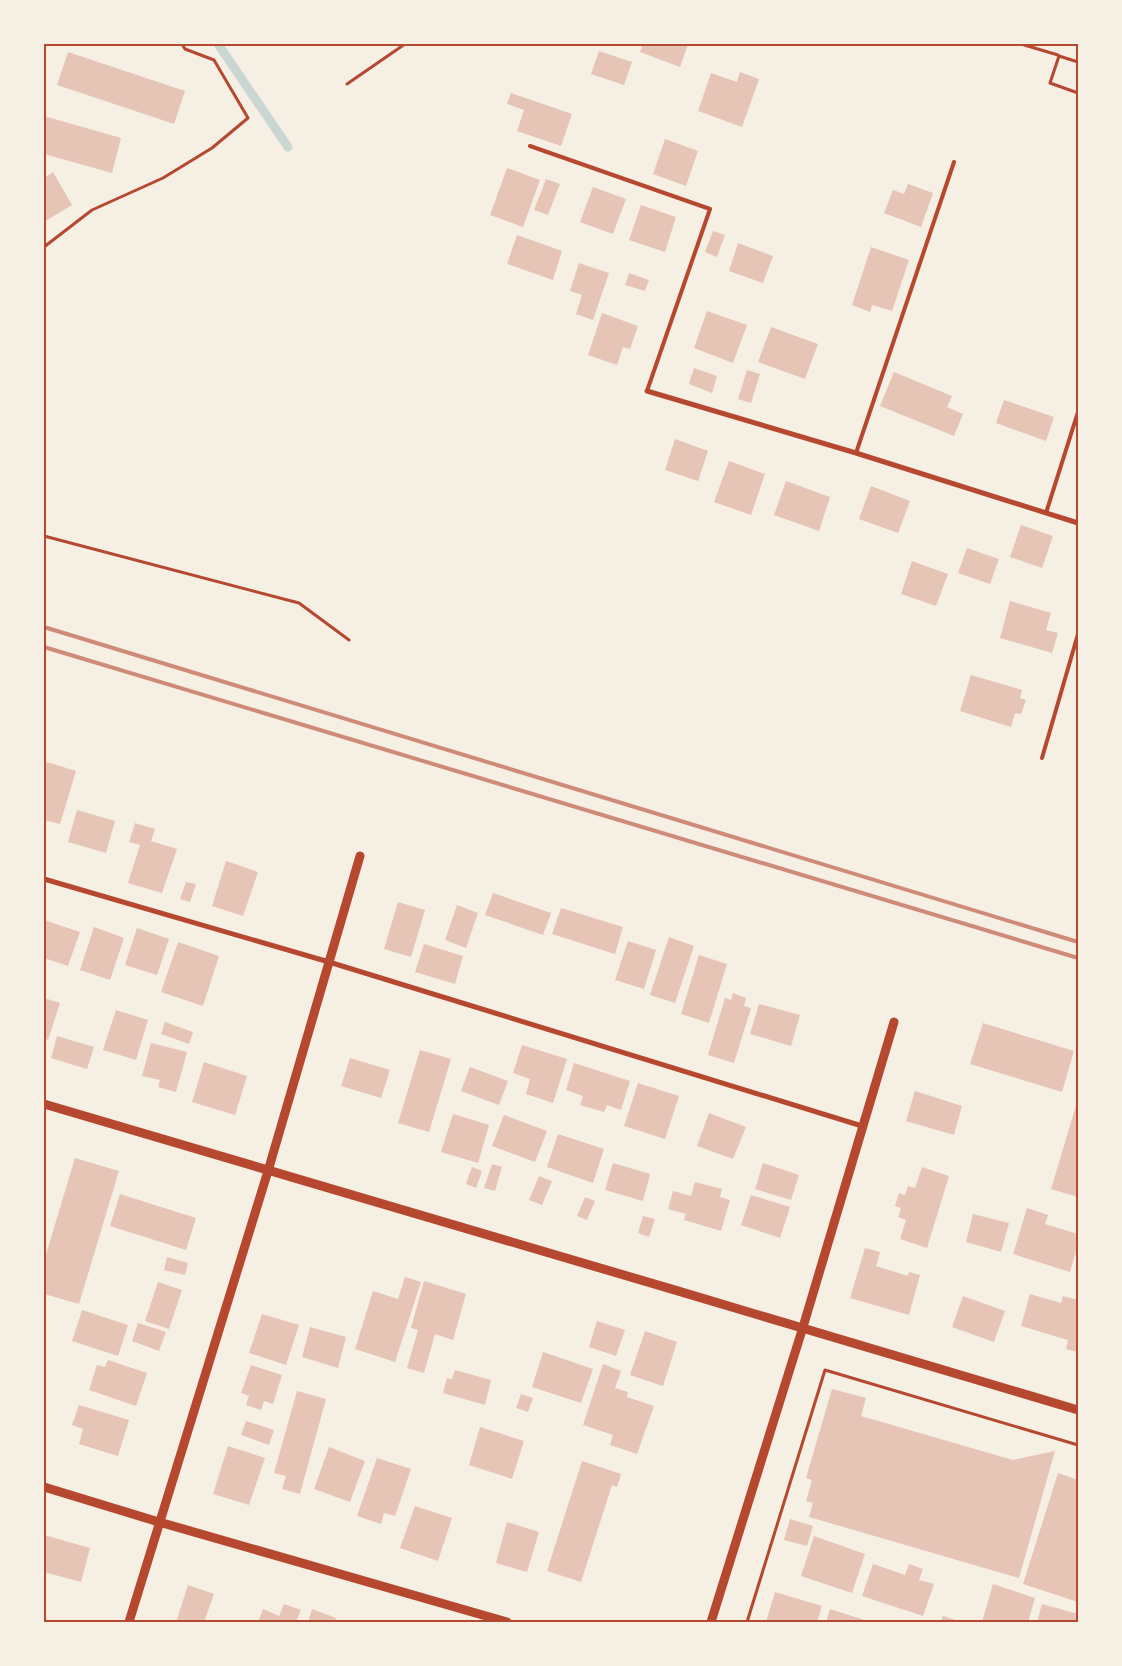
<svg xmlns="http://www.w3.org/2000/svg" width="1122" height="1666" font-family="'Open Sans',sans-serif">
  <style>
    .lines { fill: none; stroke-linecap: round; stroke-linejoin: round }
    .stream { stroke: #c9d6d2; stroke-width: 9 }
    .building { fill: #e6c5b7 }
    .path { stroke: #b5482f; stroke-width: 3 }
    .service { stroke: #b5482f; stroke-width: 4 }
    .minor { stroke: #b5482f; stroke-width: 5 }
    .tertiary { stroke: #b5482f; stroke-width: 9 }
    .rail { stroke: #cf8b77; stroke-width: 4 }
    .neatline { fill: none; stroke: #b5482f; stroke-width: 2 }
  </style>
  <rect width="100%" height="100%" fill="#f6efe4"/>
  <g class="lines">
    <path class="stream" d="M 218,44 L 288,147"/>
  </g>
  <path class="building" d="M 643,44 L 688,44 L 680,67 L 640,52 Z
    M 599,51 L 632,62 L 624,85 L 591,74 Z
    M 68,52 L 185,91 L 174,124 L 57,85 Z
    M 740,72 L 759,79 L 742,127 L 698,111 L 711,73 L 737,82 Z
    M 511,93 L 572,114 L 561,146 L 517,131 L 524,110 L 507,104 Z
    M 44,116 L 121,138 L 112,173 L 44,154 Z
    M 665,139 L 698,151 L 686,186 L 653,174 Z
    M 507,168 L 540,180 L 523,227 L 490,215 Z
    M 53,172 L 72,205 L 44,222 L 44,178 Z
    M 546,179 L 560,184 L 548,215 L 534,210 Z
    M 908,184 L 933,193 L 921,227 L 884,213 L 893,190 L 904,194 Z
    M 593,187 L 626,199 L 613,234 L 580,222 Z
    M 641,205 L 676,217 L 665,252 L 629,240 Z
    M 713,231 L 725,235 L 717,257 L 705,252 Z
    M 517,235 L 562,251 L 553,280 L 507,264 Z
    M 738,243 L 773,256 L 763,283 L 729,271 Z
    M 871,247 L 909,260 L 892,311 L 872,305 L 870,312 L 852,305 Z
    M 579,263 L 609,273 L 593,320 L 576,314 L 582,295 L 570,291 Z
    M 629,273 L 649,280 L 645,291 L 625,285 Z
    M 707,311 L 747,325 L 733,363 L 694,348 Z
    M 602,313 L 638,326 L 630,349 L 623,347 L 617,365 L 588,355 Z
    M 771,327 L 818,344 L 805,379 L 758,362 Z
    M 694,368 L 717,376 L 712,393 L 689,384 Z
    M 747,370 L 760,374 L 751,403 L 738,399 Z
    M 894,372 L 952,396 L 947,407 L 963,414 L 954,436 L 880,406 Z
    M 1004,400 L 1054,417 L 1046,441 L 996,423 Z
    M 675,439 L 708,451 L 698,481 L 665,470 Z
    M 729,461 L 765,474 L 751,515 L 714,502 Z
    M 786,481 L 830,497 L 819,531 L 774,515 Z
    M 871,486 L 910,501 L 898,533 L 859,519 Z
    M 1021,525 L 1053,536 L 1042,568 L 1010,557 Z
    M 967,548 L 999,559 L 990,584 L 958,573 Z
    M 912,561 L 948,574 L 936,606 L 901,594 Z
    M 1010,601 L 1051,613 L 1046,630 L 1058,633 L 1052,653 L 1000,638 Z
    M 971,675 L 1022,690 L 1020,698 L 1026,700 L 1021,714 L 1015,713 L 1011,727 L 960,711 Z
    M 47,762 L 76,771 L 60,824 L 44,820 L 44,772 Z
    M 77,810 L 115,821 L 106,853 L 68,842 Z
    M 135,823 L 155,829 L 151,841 L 177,849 L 162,893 L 128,883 L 140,845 L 129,842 Z
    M 226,861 L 258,872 L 243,916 L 212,906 Z
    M 186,882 L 196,884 L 190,902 L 180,899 Z
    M 493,893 L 551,913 L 543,935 L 485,915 Z
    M 398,902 L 425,910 L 411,957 L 384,949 Z
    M 457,905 L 478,913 L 466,948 L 445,940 Z
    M 561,908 L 623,927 L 615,954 L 552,934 Z
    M 44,920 L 80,932 L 68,966 L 44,958 Z
    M 94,927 L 124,938 L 110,980 L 80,970 Z
    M 137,928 L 169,939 L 157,975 L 125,965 Z
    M 669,937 L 694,946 L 675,1003 L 650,995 Z
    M 628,941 L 656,950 L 644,989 L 615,980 Z
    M 178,942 L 219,956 L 203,1006 L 161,992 Z
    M 424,944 L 463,956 L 455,984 L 415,972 Z
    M 699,955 L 727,964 L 709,1023 L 681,1014 Z
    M 733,993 L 746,998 L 744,1006 L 751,1008 L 734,1063 L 708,1055 L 725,998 L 731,1000 Z
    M 44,998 L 60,1003 L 48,1040 L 44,1038 Z
    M 759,1004 L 800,1015 L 791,1046 L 750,1034 Z
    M 116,1010 L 148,1020 L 136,1060 L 103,1050 Z
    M 165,1022 L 193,1032 L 189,1044 L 161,1034 Z
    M 983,1023 L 1074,1051 L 1062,1092 L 970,1064 Z
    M 57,1036 L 94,1047 L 87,1069 L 51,1058 Z
    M 151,1043 L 187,1052 L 176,1092 L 158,1087 L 160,1080 L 142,1076 Z
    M 522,1045 L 567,1059 L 553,1103 L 526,1094 L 530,1079 L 513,1073 Z
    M 420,1050 L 451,1059 L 429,1132 L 398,1123 Z
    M 350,1058 L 390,1070 L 381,1098 L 341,1086 Z
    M 204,1062 L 247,1076 L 235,1115 L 192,1102 Z
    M 574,1063 L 630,1081 L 621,1110 L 607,1105 L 604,1112 L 580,1105 L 583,1096 L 566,1090 Z
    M 470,1067 L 508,1081 L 499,1105 L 461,1091 Z
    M 638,1083 L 679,1096 L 665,1139 L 624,1126 Z
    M 915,1091 L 962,1106 L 954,1135 L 906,1121 Z
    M 1078,1099 L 1078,1197 L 1051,1189 Z
    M 709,1113 L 746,1127 L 733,1159 L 697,1146 Z
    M 453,1114 L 489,1125 L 478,1163 L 441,1152 Z
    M 504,1115 L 547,1131 L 535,1162 L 492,1146 Z
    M 558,1134 L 604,1149 L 593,1183 L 547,1167 Z
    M 75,1158 L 119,1171 L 79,1304 L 44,1294 L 44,1261 Z
    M 613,1163 L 650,1174 L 643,1201 L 605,1190 Z
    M 763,1163 L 799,1175 L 791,1200 L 755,1189 Z
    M 492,1164 L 502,1167 L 495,1191 L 484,1188 Z
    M 472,1167 L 482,1171 L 476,1188 L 466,1184 Z
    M 922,1167 L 949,1176 L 927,1248 L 900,1239 L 906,1220 L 898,1217 L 901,1208 L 895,1206 L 899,1193 L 905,1195 L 908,1186 L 915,1188 Z
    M 539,1176 L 552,1181 L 542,1205 L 529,1200 Z
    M 695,1182 L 722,1189 L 720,1197 L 730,1200 L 721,1231 L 684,1220 L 686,1214 L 668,1209 L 673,1191 L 691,1196 Z
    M 120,1194 L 196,1218 L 186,1250 L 110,1226 Z
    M 751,1195 L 790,1207 L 780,1238 L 741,1225 Z
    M 585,1197 L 595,1201 L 587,1220 L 577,1216 Z
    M 1027,1208 L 1048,1215 L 1045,1224 L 1078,1234 L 1078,1245 L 1070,1272 L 1013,1254 Z
    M 973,1214 L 1009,1223 L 1001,1252 L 966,1242 Z
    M 643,1216 L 655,1219 L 649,1237 L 638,1233 Z
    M 865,1248 L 880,1252 L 876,1266 L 908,1276 L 909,1272 L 920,1275 L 909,1315 L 850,1298 Z
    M 167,1257 L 188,1263 L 185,1275 L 164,1270 Z
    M 405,1277 L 421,1282 L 395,1362 L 355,1349 L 373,1291 L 398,1299 Z
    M 424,1281 L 466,1294 L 453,1340 L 435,1334 L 424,1373 L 407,1368 L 418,1330 L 411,1328 Z
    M 158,1282 L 182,1290 L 169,1329 L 145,1321 Z
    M 1030,1294 L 1061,1303 L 1063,1296 L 1078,1300 L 1078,1352 L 1066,1349 L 1068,1340 L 1021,1326 Z
    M 963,1296 L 1005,1311 L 994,1342 L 952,1327 Z
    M 82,1310 L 128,1325 L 118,1356 L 72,1341 Z
    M 262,1314 L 299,1325 L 286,1365 L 249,1353 Z
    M 597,1321 L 625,1330 L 616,1356 L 589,1347 Z
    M 138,1323 L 166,1332 L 159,1351 L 132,1341 Z
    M 310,1327 L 346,1337 L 338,1368 L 302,1357 Z
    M 645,1331 L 677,1342 L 663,1386 L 630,1375 Z
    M 543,1352 L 593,1369 L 581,1403 L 532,1387 Z
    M 108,1360 L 147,1373 L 136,1406 L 89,1390 L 97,1365 L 105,1367 Z
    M 603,1364 L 621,1371 L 615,1388 L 628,1392 L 627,1397 L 654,1406 L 637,1454 L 610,1445 L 613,1435 L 583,1425 Z
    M 251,1365 L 282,1375 L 273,1404 L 264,1401 L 261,1410 L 246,1405 L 249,1396 L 241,1393 Z
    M 455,1370 L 491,1380 L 485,1405 L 443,1393 L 447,1378 L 452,1379 Z
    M 832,1389 L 866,1398 L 861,1416 L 1013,1460 L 1055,1451 L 1019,1578 L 809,1517 L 813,1503 L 806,1501 L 812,1480 L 806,1478 Z
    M 297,1391 L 326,1399 L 300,1494 L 282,1489 L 286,1476 L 274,1473 Z
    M 521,1394 L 533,1398 L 528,1412 L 516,1408 Z
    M 79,1405 L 129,1420 L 118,1456 L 79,1444 L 83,1429 L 72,1425 Z
    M 246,1421 L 274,1430 L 269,1445 L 241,1435 Z
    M 480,1427 L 524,1441 L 512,1479 L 469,1465 Z
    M 228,1446 L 265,1458 L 249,1505 L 213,1494 Z
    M 329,1447 L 365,1461 L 350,1502 L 314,1489 Z
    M 377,1458 L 411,1469 L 395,1516 L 384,1513 L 381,1524 L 357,1516 Z
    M 582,1461 L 621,1474 L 617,1487 L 612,1485 L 581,1582 L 547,1571 Z
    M 1058,1473 L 1078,1480 L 1078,1602 L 1023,1584 Z
    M 415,1506 L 452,1518 L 438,1561 L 400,1548 Z
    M 790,1519 L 813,1526 L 807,1546 L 784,1540 Z
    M 507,1522 L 539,1532 L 527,1572 L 496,1563 Z
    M 44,1535 L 90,1548 L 81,1582 L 44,1572 Z
    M 814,1536 L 865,1554 L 852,1593 L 801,1576 Z
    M 873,1564 L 905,1575 L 909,1564 L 923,1569 L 919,1580 L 934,1584 L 923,1616 L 862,1596 Z
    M 993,1584 L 1035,1598 L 1028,1622 L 982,1622 Z
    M 188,1585 L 214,1594 L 204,1622 L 176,1622 Z
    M 775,1592 L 822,1606 L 817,1622 L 766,1622 Z
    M 284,1604 L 301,1610 L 296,1622 L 258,1622 L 263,1609 L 279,1616 Z
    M 1042,1604 L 1078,1614 L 1078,1622 L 1037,1622 Z
    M 312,1609 L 336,1618 L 335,1622 L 308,1622 Z
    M 830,1609 L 871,1622 L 826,1622 Z
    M 943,1616 L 962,1622 L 941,1622 Z"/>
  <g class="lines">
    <path class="path" d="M 1021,44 L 1058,55
      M 1078,62 L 1059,56 L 1050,83 L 1078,93
      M 347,84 L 405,44
      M 44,247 L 92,210 L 163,178 L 212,148 L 248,118 L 214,60 L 185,49 L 182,44
      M 44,536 L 299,603 L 349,640
      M 747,1622 L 825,1370 L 1078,1445"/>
    <path class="service" d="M 530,146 L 710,209 L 647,391
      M 856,453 L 954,162
      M 1046,513 L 1078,412
      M 1042,758 L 1078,634"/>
    <path class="minor" d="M 647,391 L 856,453 L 1078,523
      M 44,879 L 329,962 L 862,1126"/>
    <path class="tertiary" d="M 44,1104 C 388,1207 734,1306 1078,1410
      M 44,1487 L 159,1522 L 507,1622
      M 129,1622 L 268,1171 L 360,856
      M 711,1622 L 803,1327 L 894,1022"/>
    <path class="rail" d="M 44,627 L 1078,942
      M 44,647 L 1078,958"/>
  </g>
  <rect width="1122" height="1666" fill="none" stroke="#f6efe4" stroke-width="90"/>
  <rect x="45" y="45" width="1032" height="1576" class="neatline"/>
</svg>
